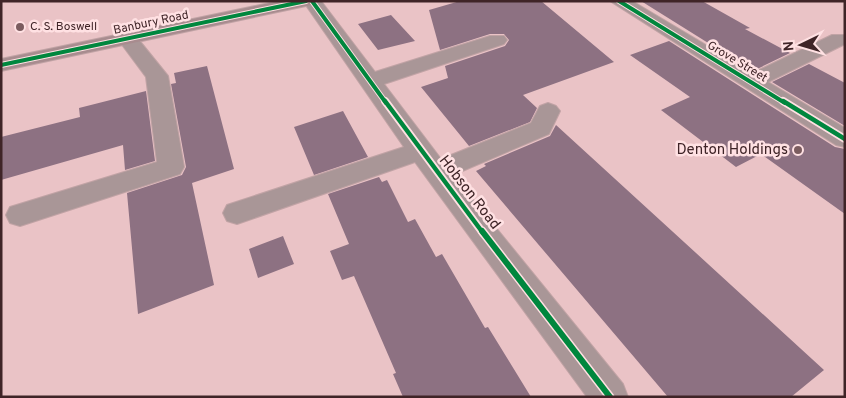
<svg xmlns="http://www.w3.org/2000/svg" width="846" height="398" font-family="Overpass,sans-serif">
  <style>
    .building { fill: #8d7182 }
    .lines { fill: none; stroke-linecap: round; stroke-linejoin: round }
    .minor-casing { stroke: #c1a3a5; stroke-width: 2 }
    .major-casing { stroke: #c1a3a5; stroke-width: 2 }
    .minor { fill: #a99697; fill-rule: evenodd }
    .major { fill: #a88c8f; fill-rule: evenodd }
    .cycleway-far2-casing { stroke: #ffe1e3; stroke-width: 6 }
    .cycleway-far1-casing { stroke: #ffe1e3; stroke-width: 8 }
    .cycleway-casing { stroke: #ffe1e3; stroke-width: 9 }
    .cycleway-far2 { stroke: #00873e; stroke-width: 4 }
    .cycleway-far1 { stroke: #00873e; stroke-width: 4.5 }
    .cycleway { stroke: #00873e; stroke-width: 6 }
    .poi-dot { fill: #7b5c5f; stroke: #ffe1e3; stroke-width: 2 }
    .labels { text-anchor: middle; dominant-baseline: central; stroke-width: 5; stroke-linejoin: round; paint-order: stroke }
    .far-street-label { font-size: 12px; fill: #3f2427; stroke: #ffe1e3 }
    .far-poi-label { font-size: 12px; fill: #3f2427; stroke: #ffe1e3; text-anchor: start }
    .poi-label { font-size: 15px; fill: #3f2427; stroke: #ffe1e3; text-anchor: end }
    .street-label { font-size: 15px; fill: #3f2427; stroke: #ffe1e3 }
  </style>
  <rect width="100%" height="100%" fill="#eac3c6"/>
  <path class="building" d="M 460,1 L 541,1 L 614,62 L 523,95 L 537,108 L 530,122 L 469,146 L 421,87 L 448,78 L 445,66 L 505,46 L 509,40 L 504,34 L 490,34 L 440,50 L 429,10 Z
    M 641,1 L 702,1 L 750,28 L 745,29 L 790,53 L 753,71 Z
    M 391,15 L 415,41 L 378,50 L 358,24 Z
    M 669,41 L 835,147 L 845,149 L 845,214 L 761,154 L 736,167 L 661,110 L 690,97 L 630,55 Z
    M 809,64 L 845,83 L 845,126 L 772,82 Z
    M 207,66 L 234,169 L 192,183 L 214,285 L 138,314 L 127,193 L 182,175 L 186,167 L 171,84 L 176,83 L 174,73 Z
    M 146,91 L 155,161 L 125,170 L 123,145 L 1,180 L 1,137 L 80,117 L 79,108 Z
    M 343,111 L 368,157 L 314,175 L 294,127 Z
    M 556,125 L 824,370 L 791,397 L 668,397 L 476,171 L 486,166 L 484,164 L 550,136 Z
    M 379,177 L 382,182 L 387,180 L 408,222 L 415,219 L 436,257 L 442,254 L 485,328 L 488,327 L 531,397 L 403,397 L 393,374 L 396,373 L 354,276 L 342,280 L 330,251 L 349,244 L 328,194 Z
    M 283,236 L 294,264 L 258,278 L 249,249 Z"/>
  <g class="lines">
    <defs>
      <path id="minor" d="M 303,1 L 321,1 L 375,72 L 490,36 L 504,36 L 507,40 L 504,44 L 384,84 L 441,159 L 531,123 L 540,106 L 548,103 L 556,106 L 560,111 L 549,134 L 453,175 L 623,384 L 628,397 L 587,397 L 415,162 L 237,224 L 227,221 L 223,213 L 227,205 L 404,147 Z
        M 610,1 L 632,1 L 753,73 L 832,35 L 845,35 L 845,44 L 768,82 L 845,128 L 845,147 L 836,145 Z
        M 127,32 L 134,34 L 168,76 L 184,167 L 180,174 L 20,226 L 10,223 L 6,215 L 10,207 L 157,162 L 146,77 L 117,38 L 120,34 Z"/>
      <path id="major" d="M 279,1 L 315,1 L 312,5 L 306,6 L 1,71 L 1,59 Z"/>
    </defs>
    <use href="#minor" class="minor-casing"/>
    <use href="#major" class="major-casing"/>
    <use href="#minor" class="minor"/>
    <use href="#major" class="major"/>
    <defs>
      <path id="cycleway-far2" d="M 312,1 L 386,103
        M 619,1 L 785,103
        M 1,65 L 306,1"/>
      <path id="cycleway-far1" d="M 385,101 L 483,233
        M 783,101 L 845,139"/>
      <path id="cycleway" d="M 482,231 L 610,397"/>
    </defs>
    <use href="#cycleway-far2" class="cycleway-far2-casing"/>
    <use href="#cycleway-far1" class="cycleway-far1-casing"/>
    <use href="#cycleway" class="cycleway-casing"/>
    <use href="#cycleway-far2" class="cycleway-far2"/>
    <use href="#cycleway-far1" class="cycleway-far1"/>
    <use href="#cycleway" class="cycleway"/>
  </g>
  <g class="poi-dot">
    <circle cx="20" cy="27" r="5"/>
    <circle cx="798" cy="150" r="5"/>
  </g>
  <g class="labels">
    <g class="far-street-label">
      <text transform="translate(151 23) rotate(-12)">Banbury Road</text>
      <text transform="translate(737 62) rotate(31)">Grove Street</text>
    </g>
    <g class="far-poi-label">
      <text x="30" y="27">C. S. Boswell</text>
    </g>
    <g class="poi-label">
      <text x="788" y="150">Denton Holdings</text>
    </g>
    <g class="street-label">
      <text transform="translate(469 193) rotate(52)">Hobson Road</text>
    </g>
  </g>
  <rect width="846" height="398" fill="none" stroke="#3f2427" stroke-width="5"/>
  <g transform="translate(801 45) rotate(265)" stroke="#ffe1e3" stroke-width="4" paint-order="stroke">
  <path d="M0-4L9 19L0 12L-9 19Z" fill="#3f2427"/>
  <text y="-8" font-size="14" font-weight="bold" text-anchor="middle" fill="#3f2427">N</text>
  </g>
</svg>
